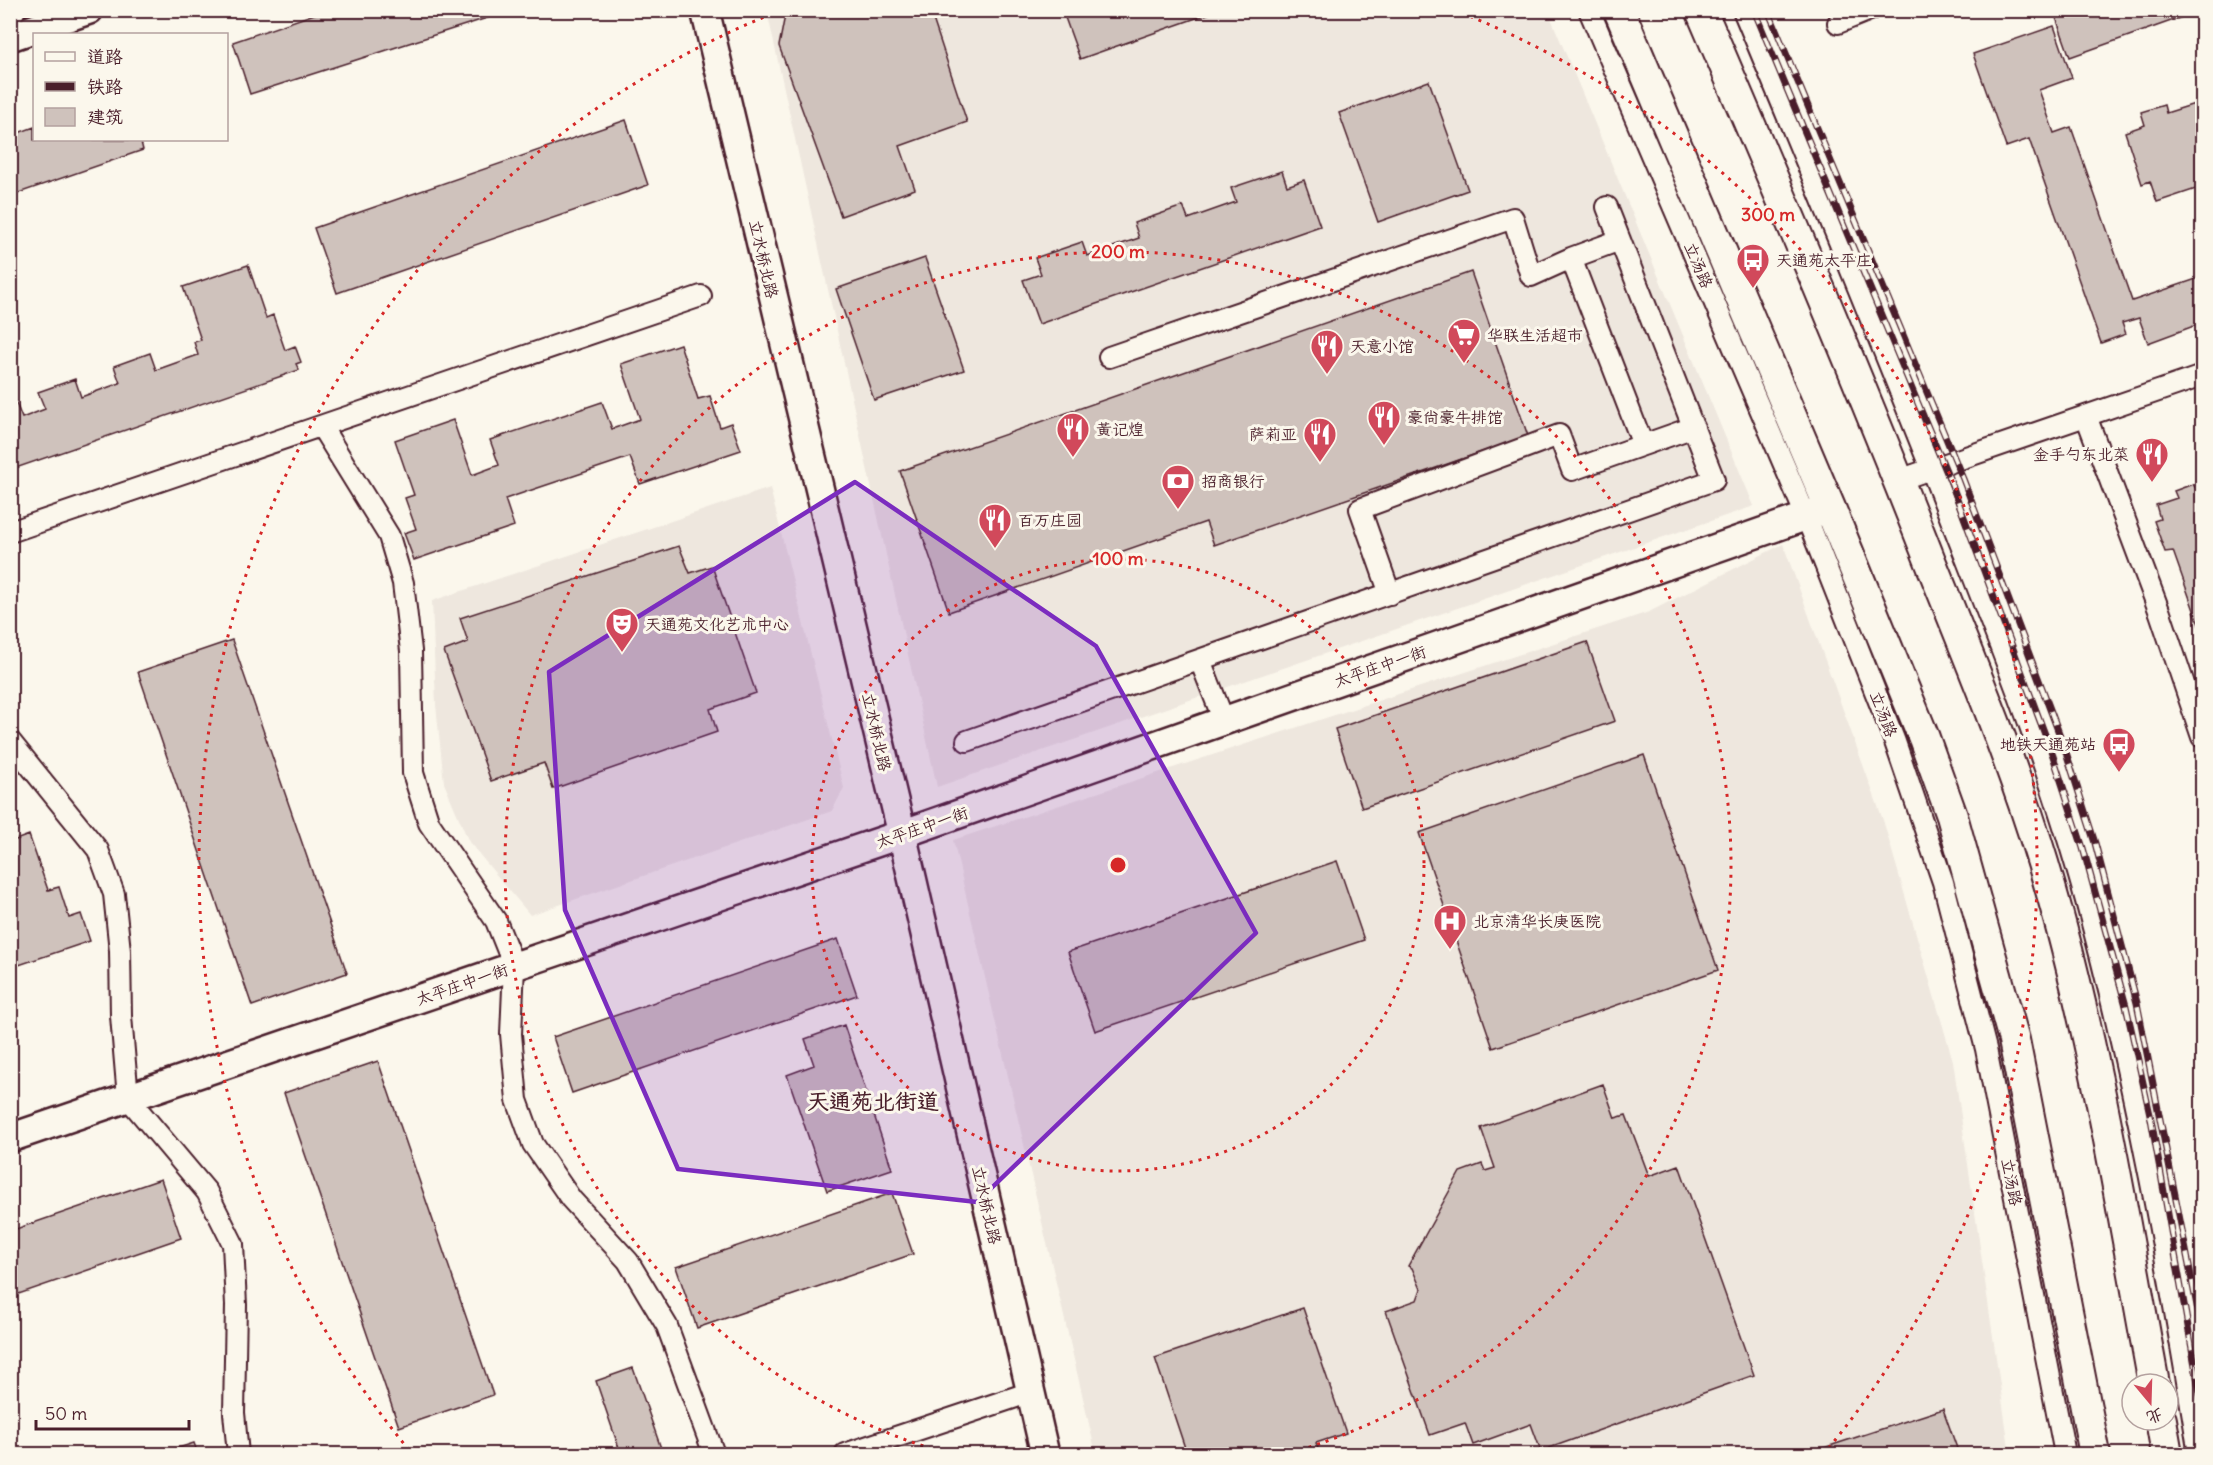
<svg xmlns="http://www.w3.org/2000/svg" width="2213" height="1465" font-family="Delius,'LXGW WenKai TC',sans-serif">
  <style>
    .built { fill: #eee7de }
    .building { fill: #cfc2bc; stroke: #4a1f2b; stroke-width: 1.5 }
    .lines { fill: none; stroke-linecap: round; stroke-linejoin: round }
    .street-casing { stroke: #4a1f2b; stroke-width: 24 }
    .secondary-casing { stroke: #4a1f2b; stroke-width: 32 }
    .primary-casing { stroke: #4a1f2b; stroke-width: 34 }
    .street { stroke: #fbf7ec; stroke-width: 20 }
    .secondary { stroke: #fbf7ec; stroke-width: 27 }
    .primary { stroke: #fbf7ec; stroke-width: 30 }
    .rail-casing { stroke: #4a1f2b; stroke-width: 7 }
    .rail { stroke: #fbf7ec; stroke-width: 4.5; stroke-dasharray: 14; stroke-linecap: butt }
    .marked { fill: #7b2cbf; fill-opacity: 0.2; stroke: #7b2cbf; stroke-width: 4.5; stroke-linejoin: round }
    .ring { fill: none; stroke: #d62828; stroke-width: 3; stroke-dasharray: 3 6 }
    .labels { text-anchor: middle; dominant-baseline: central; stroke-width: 6; stroke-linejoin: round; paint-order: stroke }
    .street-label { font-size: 16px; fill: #4a1f2b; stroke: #fbf7ec }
    .poi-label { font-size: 16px; fill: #4a1f2b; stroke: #fbf7ec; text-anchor: start }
    .district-label { font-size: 22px; font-weight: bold; fill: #4a1f2b; stroke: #fbf7ec }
    .centre { fill: #d62828; stroke: #fbf7ec; stroke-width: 3 }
    .ring-label { font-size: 18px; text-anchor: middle; font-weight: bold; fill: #d62828; stroke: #fbf7ec; stroke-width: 6; stroke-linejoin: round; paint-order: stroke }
  </style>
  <rect width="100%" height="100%" fill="#fbf7ec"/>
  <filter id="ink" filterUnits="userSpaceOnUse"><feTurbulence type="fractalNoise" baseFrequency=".0167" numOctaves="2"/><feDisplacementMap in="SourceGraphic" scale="12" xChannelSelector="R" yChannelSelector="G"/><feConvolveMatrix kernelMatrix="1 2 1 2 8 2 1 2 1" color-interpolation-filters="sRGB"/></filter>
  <g filter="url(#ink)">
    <path class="built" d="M 767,11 L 1548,11 L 1754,506 L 937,787 Z
      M 770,488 L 844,788 L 832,811 L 530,915 L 469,842 L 444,783 L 436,705 L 432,601 Z
      M 1783,544 L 1883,820 L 1953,1061 L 2010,1454 L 1096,1454 L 953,840 L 1649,612 Z"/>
    <path class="building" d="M 326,10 L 512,10 L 250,94 L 233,42 Z
      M 786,10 L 930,10 L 967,122 L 900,146 L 915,189 L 841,216 L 779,46 Z
      M 1069,10 L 1219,10 L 1080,59 L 1063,12 Z
      M 2066,10 L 2202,10 L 2070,57 L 2055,15 Z
      M 2054,26 L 2072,78 L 2039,90 L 2054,133 L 2071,127 L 2132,301 L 2202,277 L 2202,323 L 2148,343 L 2139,318 L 2122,323 L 2126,334 L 2101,343 L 2029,139 L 2006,147 L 1973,54 Z
      M 1429,81 L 1468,190 L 1378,222 L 1339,113 Z
      M 2202,87 L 2202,187 L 2157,202 L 2150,181 L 2142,184 L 2125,132 L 2145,125 L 2141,112 L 2164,105 L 2166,113 L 2201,102 L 2197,89 Z
      M 626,120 L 648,185 L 337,293 L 314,228 Z
      M 34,127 L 34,140 L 150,140 L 141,142 L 143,150 L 10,196 L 10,136 Z
      M 1282,171 L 1287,186 L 1304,180 L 1320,226 L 1039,324 L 1023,280 L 1041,274 L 1035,258 L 1082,242 L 1087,256 L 1139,238 L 1134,223 L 1183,206 L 1188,219 L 1236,202 L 1231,188 Z
      M 925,258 L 964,370 L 874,400 L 836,289 Z
      M 248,265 L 266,318 L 273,315 L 285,350 L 295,346 L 301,362 L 296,364 L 299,370 L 10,470 L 10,405 L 16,403 L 22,418 L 45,409 L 38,392 L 75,379 L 81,397 L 120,383 L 114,366 L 150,353 L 156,370 L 198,355 L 194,342 L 201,340 L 183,287 Z
      M 1471,272 L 1528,436 L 1214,545 L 1206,522 L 949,612 L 900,471 Z
      M 680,344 L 698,399 L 710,396 L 720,427 L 731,423 L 741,450 L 640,484 L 630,457 L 505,499 L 514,526 L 414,560 L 404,533 L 416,529 L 405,498 L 414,495 L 395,440 L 453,420 L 472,475 L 499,465 L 490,440 L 602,402 L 612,429 L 640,419 L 621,364 Z
      M 2193,484 L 2197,490 L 2202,488 L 2202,633 L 2173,551 L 2165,552 L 2154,521 L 2160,519 L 2156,505 L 2177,498 L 2174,491 Z
      M 679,546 L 690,573 L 712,566 L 756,693 L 710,709 L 717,732 L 553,789 L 544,763 L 491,781 L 444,651 L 468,642 L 460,618 Z
      M 232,640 L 347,973 L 252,1006 L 138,672 Z
      M 1587,642 L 1615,721 L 1362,808 L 1335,729 Z
      M 1644,755 L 1718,970 L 1493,1048 L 1419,833 Z
      M 29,835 L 48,890 L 59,887 L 69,918 L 81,914 L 90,941 L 10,968 L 10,842 Z
      M 1337,861 L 1364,940 L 1095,1031 L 1068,952 Z
      M 838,939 L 857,995 L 572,1093 L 553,1037 Z
      M 844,1025 L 892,1169 L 827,1191 L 787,1075 L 814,1065 L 805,1039 Z
      M 378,1061 L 493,1395 L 399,1427 L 284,1093 Z
      M 1603,1084 L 1615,1118 L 1626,1115 L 1649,1176 L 1679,1165 L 1754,1375 L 1541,1451 L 1531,1424 L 1473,1445 L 1465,1423 L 1430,1435 L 1386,1311 L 1417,1300 L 1421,1289 L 1412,1268 L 1408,1266 L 1460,1172 L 1482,1164 L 1485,1171 L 1495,1168 L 1481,1128 Z
      M 161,1179 L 181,1238 L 10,1297 L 10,1231 Z
      M 892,1193 L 913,1254 L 697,1328 L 676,1267 Z
      M 1303,1308 L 1346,1433 L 1316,1443 L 1320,1454 L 1187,1454 L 1155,1358 Z
      M 633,1368 L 663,1454 L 621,1454 L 596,1381 Z
      M 1943,1409 L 1959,1454 L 1805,1454 Z
      M 194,1443 L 198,1454 L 160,1454 Z"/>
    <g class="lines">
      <defs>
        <path id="street" d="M 1589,10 L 1806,516 L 1895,742 L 1943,882 L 1986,1049 L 2065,1454
          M 1743,10 C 1813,177 1882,344 1948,512 C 1998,640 2050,768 2086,901 C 2135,1082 2169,1269 2199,1454
          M 1838,23 L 1870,10
          M 1109,357 L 1513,218 L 1531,276 L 1571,258
          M 2086,416 L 2160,613 L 2202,737
          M 321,426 L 389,536 L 403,583 L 411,651 L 413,773 L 429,823 L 496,921 L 514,966 L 511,1034 L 517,1100 L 533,1144 L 571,1199 L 628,1261 L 667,1326 L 714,1454
          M 1643,445 L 1694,427
          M 1899,480 L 2202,376
          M 10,532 L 701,296
          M 1390,594 L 1360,509 L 1559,435 L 1572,470 L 1643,445 L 1571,258 L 1620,240
          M 1200,660 L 1224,721
          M 10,741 L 98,850 L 114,894 L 120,951 L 121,1016 L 128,1098 L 207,1192 L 233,1244 L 236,1305 L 234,1413 L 238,1454
          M 967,741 L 1714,480 L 1607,207
          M 845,1454 L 1031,1392"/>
        <path id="secondary" d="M 705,10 L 902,834 L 1045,1454
          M 10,11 L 11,10
          M 10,37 L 89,10
          M 10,1138 L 902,834 L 1830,508"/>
        <path id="primary" d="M 1619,10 L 1830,508 L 1924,738 L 1952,816 L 2014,1040 L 2095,1454
          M 1701,10 C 1780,194 1858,377 1931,563 C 1971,662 2012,761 2043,863 C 2094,1032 2122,1211 2154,1384
          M 2161,1420 L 2167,1454"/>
      </defs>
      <use href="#street" class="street-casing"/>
      <use href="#secondary" class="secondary-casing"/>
      <use href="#primary" class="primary-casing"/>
      <use href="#street" class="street"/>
      <use href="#secondary" class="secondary"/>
      <use href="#primary" class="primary"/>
      <defs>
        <path id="rail" d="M 1754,10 L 1952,485 L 2053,756 L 2083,848 L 2126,1006 L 2151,1119 L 2202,1405
          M 1768,10 L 1963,479 L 2065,749 L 2095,843 L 2137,1003 L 2202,1331"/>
      </defs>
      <use href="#rail" class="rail-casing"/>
      <use href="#rail" class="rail"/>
    </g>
  </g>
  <path class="marked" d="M 855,482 L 1096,646 L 1256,933 L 977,1202 L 678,1169 L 565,910 L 549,672 Z"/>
  <g class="ring">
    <circle cx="1118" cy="865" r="306"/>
    <path d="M949 1454A613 613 0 1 1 1287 1454"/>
    <path d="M409 1450A919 919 0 0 1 774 13M1462 13A919 919 0 0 1 1827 1450"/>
  </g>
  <defs>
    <symbol id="bus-pin" viewBox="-11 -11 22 30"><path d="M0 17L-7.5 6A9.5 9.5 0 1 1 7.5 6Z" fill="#d1495b" stroke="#fbf7ec"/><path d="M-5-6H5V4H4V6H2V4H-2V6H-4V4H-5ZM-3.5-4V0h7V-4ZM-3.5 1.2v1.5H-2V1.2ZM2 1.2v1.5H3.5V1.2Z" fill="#fff"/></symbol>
    <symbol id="supermarket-pin" viewBox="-11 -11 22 30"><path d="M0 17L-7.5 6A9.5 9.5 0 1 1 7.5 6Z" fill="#d1495b" stroke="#fbf7ec"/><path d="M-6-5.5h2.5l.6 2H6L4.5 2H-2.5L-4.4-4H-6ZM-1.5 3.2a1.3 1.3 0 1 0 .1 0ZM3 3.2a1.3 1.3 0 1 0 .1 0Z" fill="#fff"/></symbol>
    <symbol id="restaurant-pin" viewBox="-11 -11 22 30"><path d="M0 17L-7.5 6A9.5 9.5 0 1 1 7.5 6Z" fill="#d1495b" stroke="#fbf7ec"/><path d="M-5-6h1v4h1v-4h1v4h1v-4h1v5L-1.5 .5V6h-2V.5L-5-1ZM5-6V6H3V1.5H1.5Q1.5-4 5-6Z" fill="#fff"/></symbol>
    <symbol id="bank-pin" viewBox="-11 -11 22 30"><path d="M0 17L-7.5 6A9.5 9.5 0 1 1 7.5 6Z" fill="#d1495b" stroke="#fbf7ec"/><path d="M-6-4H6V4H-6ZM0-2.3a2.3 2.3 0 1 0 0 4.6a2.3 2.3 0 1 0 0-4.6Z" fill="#fff"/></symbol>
    <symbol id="theatre-pin" viewBox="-11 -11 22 30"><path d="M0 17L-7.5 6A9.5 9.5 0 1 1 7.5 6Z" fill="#d1495b" stroke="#fbf7ec"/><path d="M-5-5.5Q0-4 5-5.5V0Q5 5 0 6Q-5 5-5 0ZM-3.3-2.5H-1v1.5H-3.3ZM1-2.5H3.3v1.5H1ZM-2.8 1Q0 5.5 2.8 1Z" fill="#fff"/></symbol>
    <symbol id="hospital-pin" viewBox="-11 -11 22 30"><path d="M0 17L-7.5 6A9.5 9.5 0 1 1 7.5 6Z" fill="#d1495b" stroke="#fbf7ec"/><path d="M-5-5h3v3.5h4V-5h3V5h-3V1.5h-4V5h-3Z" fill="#fff"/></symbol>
  </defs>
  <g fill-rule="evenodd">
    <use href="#bus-pin" x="1734" y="241" width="38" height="52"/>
    <use href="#supermarket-pin" x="1445" y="316" width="38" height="52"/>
    <use href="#restaurant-pin" x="1308" y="327" width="38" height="52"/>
    <use href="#restaurant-pin" x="1365" y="398" width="38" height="52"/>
    <use href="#restaurant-pin" x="1054" y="410" width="38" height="52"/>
    <use href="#restaurant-pin" x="1301" y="415" width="38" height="52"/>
    <use href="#restaurant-pin" x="2133" y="435" width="38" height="52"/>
    <use href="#bank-pin" x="1159" y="462" width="38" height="52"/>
    <use href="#restaurant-pin" x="976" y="501" width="38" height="52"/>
    <use href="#theatre-pin" x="603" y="605" width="38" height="52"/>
    <use href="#bus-pin" x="2100" y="725" width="38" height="52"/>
    <use href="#hospital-pin" x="1431" y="902" width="38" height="52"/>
  </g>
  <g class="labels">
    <g class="street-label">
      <text transform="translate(764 259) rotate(77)">立水桥北路</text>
      <text transform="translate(1699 265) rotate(67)">立汤路</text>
      <text transform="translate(1380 666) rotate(-19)">太平庄中一街</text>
      <text transform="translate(1884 714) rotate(69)">立汤路</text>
      <text transform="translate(877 732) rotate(77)">立水桥北路</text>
      <text transform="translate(922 827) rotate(-19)">太平庄中一街</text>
      <text transform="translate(462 984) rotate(-19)">太平庄中一街</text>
      <text transform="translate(2012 1182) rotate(79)">立汤路</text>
      <text transform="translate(987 1205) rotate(77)">立水桥北路</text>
    </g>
    <g class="poi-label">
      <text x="1776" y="260">天通苑太平庄</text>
      <text x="1487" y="335">华联生活超市</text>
      <text x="1350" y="346">天意小馆</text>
      <text x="1407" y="417">豪尚豪牛排馆</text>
      <text x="1096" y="429">黄记煌</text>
      <text x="1297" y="434" text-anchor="end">萨莉亚</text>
      <text x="2129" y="454" text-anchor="end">金手勺东北菜</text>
      <text x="1201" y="481">招商银行</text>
      <text x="1018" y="520">百万庄园</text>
      <text x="645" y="624">天通苑文化艺术中心</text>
      <text x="2096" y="744" text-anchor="end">地铁天通苑站</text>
      <text x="1473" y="921">北京清华长庚医院</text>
    </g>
    <g class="district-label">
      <text x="873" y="1101">天通苑北街道</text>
    </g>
  </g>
  <circle cx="1118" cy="865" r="9" class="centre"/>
  <g class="ring-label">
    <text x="1768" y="221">300 m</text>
    <text x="1118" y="258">200 m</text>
    <text x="1118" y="565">100 m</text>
  </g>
  <rect width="2213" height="1465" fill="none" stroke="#fbf7ec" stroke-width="36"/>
  <rect x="18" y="18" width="2177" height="1429" fill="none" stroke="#4a1f2b" stroke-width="2" filter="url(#ink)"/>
  <rect x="33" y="33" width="195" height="108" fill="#fbf7ec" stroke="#b4a19f" stroke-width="1.5"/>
  <rect x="45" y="52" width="30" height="9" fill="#fbf7ec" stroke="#b4a19f" stroke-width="1.5"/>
  <text x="87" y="63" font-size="18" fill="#4a1f2b">道路</text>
  <rect x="45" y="82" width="30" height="9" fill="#4a1f2b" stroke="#b4a19f" stroke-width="1.5"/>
  <text x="87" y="93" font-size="18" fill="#4a1f2b">铁路</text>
  <rect x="45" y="108" width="30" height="18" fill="#cfc2bc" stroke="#b4a19f" stroke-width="1.5"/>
  <text x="87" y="123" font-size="18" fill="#4a1f2b">建筑</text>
  <g transform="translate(2150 1402) rotate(161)"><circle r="28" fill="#fbf7ec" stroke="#b4a19f" stroke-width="1.5"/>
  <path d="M0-4.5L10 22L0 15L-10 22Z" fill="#d1495b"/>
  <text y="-9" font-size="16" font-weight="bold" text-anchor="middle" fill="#4a1f2b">北</text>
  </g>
  <path d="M36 1420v9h153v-9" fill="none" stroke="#4a1f2b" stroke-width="3"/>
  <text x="45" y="1420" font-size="18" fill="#4a1f2b" stroke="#fbf7ec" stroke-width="4.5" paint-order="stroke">50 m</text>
</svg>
